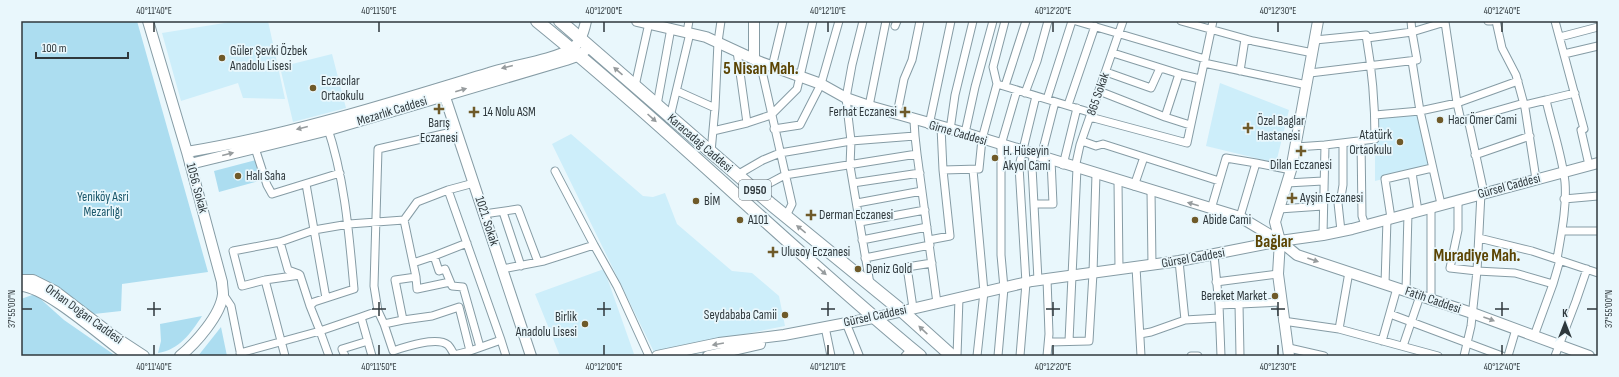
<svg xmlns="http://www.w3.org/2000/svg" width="1619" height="377" font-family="'Sofia Sans Condensed',sans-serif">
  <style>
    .built { fill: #cdeefa }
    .green { fill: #acddf0 }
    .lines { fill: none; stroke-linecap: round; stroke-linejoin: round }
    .street-casing { stroke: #869ca5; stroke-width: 9 }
    .secondary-casing { stroke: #869ca5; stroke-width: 12 }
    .highway-casing { stroke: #869ca5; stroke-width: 14 }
    .street { stroke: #fff; stroke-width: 7 }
    .secondary { stroke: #fff; stroke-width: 10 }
    .highway { stroke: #fff; stroke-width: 12 }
    .oneway { fill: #979c9e }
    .ticks { fill: none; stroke: #2f383c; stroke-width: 1.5 }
    .poi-dot { fill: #6f5a29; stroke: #e9f7fc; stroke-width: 1.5 }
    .labels { text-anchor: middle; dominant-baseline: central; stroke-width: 3.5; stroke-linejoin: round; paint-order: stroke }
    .shield { fill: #e9f7fc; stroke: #677176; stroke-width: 1 }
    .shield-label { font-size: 12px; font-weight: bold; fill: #2f383c }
    .poi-label { font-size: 13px; fill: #2f383c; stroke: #e9f7fc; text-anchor: start }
    .street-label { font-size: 13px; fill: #2f383c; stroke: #e9f7fc }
    .park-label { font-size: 13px; fill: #19566a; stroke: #e9f7fc }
    .district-label { font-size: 17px; font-weight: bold; fill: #5b4403; stroke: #e9f7fc }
    .neatline { fill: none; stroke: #2f383c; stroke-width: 1.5 }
    .ticks-label { font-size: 10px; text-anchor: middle; fill: #2f383c }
  </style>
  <rect width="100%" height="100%" fill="#e9f7fc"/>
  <path class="built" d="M 237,21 L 268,21 L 285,99 L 243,98 L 238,83 L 181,101 L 162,33 Z
    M 332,54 L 346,108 L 293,122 L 280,67 Z
    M 1220,83 L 1289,110 L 1276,163 L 1206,146 Z
    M 1419,113 L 1431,167 L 1375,181 L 1375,117 Z
    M 571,134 L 643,196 L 653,197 L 665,193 L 677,224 L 732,271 L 752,273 L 779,296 L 785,326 L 654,352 L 552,144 Z
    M 604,269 L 634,354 L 627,356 L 560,356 L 535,294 Z"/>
  <path class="green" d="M 21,21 L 137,21 L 208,272 L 122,284 L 121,311 L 94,314 C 73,299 48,274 21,275 Z
    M 256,160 L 262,180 L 219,192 L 214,171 Z
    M 35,294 L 64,320 L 116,356 L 21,356 L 21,299 Z
    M 202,316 C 191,333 179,350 158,353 L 161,341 L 160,324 Z
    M 221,327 L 227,356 L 198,356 Z"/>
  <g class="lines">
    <defs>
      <path id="street" d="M 863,21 L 852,65 L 846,98 L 851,141 L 850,166 L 870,284
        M 1076,21 L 1205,59 L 1213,21
        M 1181,21 L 1253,41 L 1313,53
        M 1411,21 L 1412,32 L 1445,22 L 1457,103 L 1461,121 L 1524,103
        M 1488,21 L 1491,21
        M 1496,21 L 1502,48 L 1516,75 L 1525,108 L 1536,179
        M 1555,21 L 1584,129 L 1581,130 L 1589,165
        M 895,26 L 897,21
        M 687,32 L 689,21
        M 1560,37 L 1598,27
        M 1315,40 L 1366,35 C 1372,69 1375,104 1375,139 L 1325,145
        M 1113,53 L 1183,75 L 1200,79
        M 1564,54 L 1598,46
        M 1205,59 L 1204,63 L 1307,85
        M 1412,61 L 1420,111 L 1457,103 L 1518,81
        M 760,62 L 792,204 L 786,216
        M 772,67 L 783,21
        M 1240,71 L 1245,39
        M 1106,72 L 1151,88 L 1160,68
        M 1310,73 L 1417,60 L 1412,32 L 1367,38
        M 997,84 L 993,67 L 1005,21
        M 635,86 L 649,23
        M 1005,86 L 1026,21
        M 677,91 L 715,108 L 718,42 L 721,21
        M 1099,91 L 1165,117 L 1179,74
        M 1025,93 L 1037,61 L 1048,21
        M 1047,99 L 1072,21
        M 1546,100 L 1575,93
        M 657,105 L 671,28
        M 1068,105 L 1095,26
        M 1525,105 L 1546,100 C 1552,127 1562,155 1565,182 C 1567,207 1561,235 1557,259
        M 869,106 L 886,21
        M 897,114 L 904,79 L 912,60 L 920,21
        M 1375,115 L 1420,111 L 1441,204
        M 670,117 L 690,33
        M 1090,117 L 1187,143 L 1204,63
        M 1165,117 L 1190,125
        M 1468,119 L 1484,193
        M 747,123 L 771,115 L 797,89 L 813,21
        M 929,125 L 951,21
        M 774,129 L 800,125 L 821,84 L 839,21
        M 950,130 L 955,95 L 973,21
        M 713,131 L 747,123 L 737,51
        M 965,133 L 975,87 L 993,21
        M 1361,140 L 1362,216 L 1365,225
        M 1082,141 L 1096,146 L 1103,144 L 1219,181
        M 1296,147 L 1325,145 L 1323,235
        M 255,148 L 267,185 L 272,194 L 340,173
        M 711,152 L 715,108
        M 917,154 L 937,303
        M 1033,155 L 1032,167 L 1038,280
        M 1475,155 L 1530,136
        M 1041,157 L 1055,102
        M 1063,165 L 1077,108
        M 1075,168 L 1080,145 L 1123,21
        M 943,170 L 979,169 L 982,139 L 997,84 L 1092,113
        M 973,170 L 984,292 L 977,356
        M 1412,173 L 1418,211
        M 737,175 L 763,160 L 780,153 L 851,141 L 915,136 L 914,121
        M 1118,181 L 1119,269
        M 853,183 L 920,173
        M 1287,183 L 1323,181
        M 306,184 L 326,298
        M 1134,186 L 1144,157
        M 448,190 L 501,340
        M 755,191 L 785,175 L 917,154 L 915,136
        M 1151,191 L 1152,265
        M 1481,193 L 1477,271 L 1515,273 L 1553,284 L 1534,336
        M 1564,199 L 1598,196
        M 1458,200 L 1458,230 L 1450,268 L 1477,271 L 1471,326 L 1464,356
        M 857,203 L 922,191
        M 1034,204 L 1053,204 L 1051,160
        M 1211,209 L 1226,158 L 1256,163
        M 1279,209 L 1323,206
        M 503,212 L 521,266
        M 484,214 L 518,209 L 538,262
        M 1240,217 L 1256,163 L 1291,170
        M 1391,218 L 1385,179 L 1432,168
        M 404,220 L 416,277 L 395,280 L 403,320 L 432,316 L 459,307 L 470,351 L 501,340 L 506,356
        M 860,222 L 925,210
        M 1341,231 L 1338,203 L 1341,197 L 1343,185 L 1343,143
        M 1562,231 L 1598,231
        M 1479,238 L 1532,251 L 1598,273
        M 862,240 L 927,227
        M 929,240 L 950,236 L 943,170 L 941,127
        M 280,242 L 288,270 L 299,274
        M 594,245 L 617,286 L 649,356
        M 1214,255 L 1219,305 L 1280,302
        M 434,256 L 467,243
        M 865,258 L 930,245
        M 413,263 L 434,256 L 439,271 L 445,269 L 452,286 L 463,287 L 480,347
        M 1136,267 L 1141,356
        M 502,269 L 544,261 L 594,245 L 555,171
        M 416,277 L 417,289 L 450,282
        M 1047,279 L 1049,334 L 1047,356
        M 265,280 L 242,286 L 233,251 L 280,242 L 314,230 L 349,224 L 404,220 L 417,202 L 448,190 L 474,183
        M 1216,282 L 1278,274
        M 1385,284 L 1387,219
        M 1553,284 L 1560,260
        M 1406,291 L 1408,213
        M 223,294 L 231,306 L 241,356
        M 1431,300 L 1431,207
        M 1239,304 L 1240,356
        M 1219,305 L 1221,356
        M 913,308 L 907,267 L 932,263
        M 378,311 L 384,324
        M 1390,314 L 1502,356
        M 361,317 L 378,311 L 374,286 L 378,149 L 456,131
        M 403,320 L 384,324 L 393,351 C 405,347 437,336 448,345 C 451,348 453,353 455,356
        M 1185,320 L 1219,318
        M 1283,321 L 1339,329 L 1438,356
        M 846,323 L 859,355 L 857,356
        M 825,327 L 831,356
        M 1339,329 L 1349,272
        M 1140,334 L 1151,332 L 1185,320 L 1179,261
        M 1069,341 L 1077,168
        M 1382,341 L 1397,288
        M 1049,342 L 1089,341 L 1093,273 L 1096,174
        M 1403,346 L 1420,296
        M 1289,348 L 1324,356
        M 240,353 L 320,331 L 310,306 L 314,302 L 354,289 C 349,234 345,179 327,126
        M 454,355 L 470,351
        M 285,356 L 265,280 L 300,275 L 310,306
        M 329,356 L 320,331 L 361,317 L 372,356
        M 345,356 L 342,349 L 368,341
        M 905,356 L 911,349
        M 957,356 L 959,298
        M 998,356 L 1004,288 L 1001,255 L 1001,145 L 1017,90
        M 1020,356 L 1026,283 L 1019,166 L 1036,96
        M 1191,356 L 1198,356
        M 1508,356 L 1516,329
        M 1555,356 L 1576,301 L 1587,269"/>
      <path id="secondary" d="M 148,21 L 187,152 L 222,282 C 222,286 223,290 223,294 C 221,315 195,344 180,356
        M 637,21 L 706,37 L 760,62 L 821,84 L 846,98 L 869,106 L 965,133 L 1240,217 L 1280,241 L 1297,255 L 1475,314 L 1589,356
        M 754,21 L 754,59
        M 442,88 L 531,356
        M 187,152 C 290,135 390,103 489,73 C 513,65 550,61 571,49 C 580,44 584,31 586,21
        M 190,164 L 329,130 L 566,60 L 580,55 L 589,47
        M 21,280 L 33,280 L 55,291 L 115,337 L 144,356
        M 21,286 C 47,287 104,339 128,356
        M 657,356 L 719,343 L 784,335 L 873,318 L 1032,281 L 1179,261 L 1280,241 L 1323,235 L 1352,229 L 1598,163
        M 708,356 L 760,344
        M 1289,356 L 1278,274 L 1280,241 L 1275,222 L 1291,170 L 1318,21"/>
      <path id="highway" d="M 537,21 C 669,128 789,248 920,356
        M 560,21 L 772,205 L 902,311 L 952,356"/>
    </defs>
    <use href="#street" class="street-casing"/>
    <use href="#secondary" class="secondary-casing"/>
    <use href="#highway" class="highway-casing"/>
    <use href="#street" class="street"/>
    <use href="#secondary" class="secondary"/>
    <use href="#highway" class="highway"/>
  </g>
  <defs><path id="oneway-solid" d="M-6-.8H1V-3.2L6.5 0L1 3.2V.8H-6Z"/></defs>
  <g class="oneway">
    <use href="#oneway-solid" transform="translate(507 67) rotate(166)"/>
    <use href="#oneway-solid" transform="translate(618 71) rotate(-139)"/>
    <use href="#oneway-solid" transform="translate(461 90) rotate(-16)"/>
    <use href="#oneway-solid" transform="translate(652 118) rotate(42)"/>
    <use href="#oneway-solid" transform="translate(302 128) rotate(166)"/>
    <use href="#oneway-solid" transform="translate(228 154) rotate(-14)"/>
    <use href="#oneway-solid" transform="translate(1193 204) rotate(-164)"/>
    <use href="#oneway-solid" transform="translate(801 229) rotate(-141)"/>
    <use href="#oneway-solid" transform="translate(1313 260) rotate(19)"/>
    <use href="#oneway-solid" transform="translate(822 271) rotate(42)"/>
    <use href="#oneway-solid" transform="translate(1489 319) rotate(20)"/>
    <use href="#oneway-solid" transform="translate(923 330) rotate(-137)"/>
    <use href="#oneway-solid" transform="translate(718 344) rotate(170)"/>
  </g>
  <path class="ticks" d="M 154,22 L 154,32M 379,22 L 379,32M 604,22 L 604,32M 828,22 L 828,32M 1053,22 L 1053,32M 1278,22 L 1278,32M 1502,22 L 1502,32M 154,302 L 154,316M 379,302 L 379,316M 604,302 L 604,316M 828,302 L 828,316M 1053,302 L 1053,316M 1278,302 L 1278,316M 1502,302 L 1502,316M 22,309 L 32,309M 147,309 L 161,309M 372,309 L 386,309M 597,309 L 611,309M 821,309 L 835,309M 1046,309 L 1060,309M 1271,309 L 1285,309M 1495,309 L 1509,309M 1587,309 L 1597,309M 154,345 L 154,355M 379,345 L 379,355M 604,345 L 604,355M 828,345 L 828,355M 1053,345 L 1053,355M 1278,345 L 1278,355M 1502,345 L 1502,355"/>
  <g class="poi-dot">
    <circle cx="222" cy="58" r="4"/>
    <circle cx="313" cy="88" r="4"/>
    <path d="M437 103h4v4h4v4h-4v4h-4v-4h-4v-4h4z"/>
    <path d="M472 106h4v4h4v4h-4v4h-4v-4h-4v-4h4z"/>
    <path d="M903 106h4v4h4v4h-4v4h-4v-4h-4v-4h4z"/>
    <circle cx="1440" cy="120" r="4"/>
    <path d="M1246 122h4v4h4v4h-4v4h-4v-4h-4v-4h4z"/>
    <circle cx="1400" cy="142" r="4"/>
    <path d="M1299 145h4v4h4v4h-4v4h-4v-4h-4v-4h4z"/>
    <circle cx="995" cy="158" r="4"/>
    <circle cx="238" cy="176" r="4"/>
    <path d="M1290 192h4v4h4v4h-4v4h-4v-4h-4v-4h4z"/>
    <circle cx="696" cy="201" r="4"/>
    <path d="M809 209h4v4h4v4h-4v4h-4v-4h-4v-4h4z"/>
    <circle cx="740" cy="220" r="4"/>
    <circle cx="1195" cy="220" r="4"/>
    <path d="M771 246h4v4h4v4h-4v4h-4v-4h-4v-4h4z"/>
    <circle cx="858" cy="269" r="4"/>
    <circle cx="1275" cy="296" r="4"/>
    <circle cx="785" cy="315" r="4"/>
    <circle cx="585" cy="324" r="4"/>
  </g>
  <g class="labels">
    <rect class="shield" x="739" y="180" width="32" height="20" rx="3"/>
    <g class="shield-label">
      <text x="755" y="190">D950</text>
    </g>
    <g class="poi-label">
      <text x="230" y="51">Güler Şevki Özbek<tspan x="230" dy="15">Anadolu Lisesi</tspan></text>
      <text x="321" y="81">Eczacılar<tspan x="321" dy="15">Ortaokulu</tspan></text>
      <text x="483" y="112">14 Nolu ASM</text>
      <text x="897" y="112" text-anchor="end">Ferhat Eczanesi</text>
      <text x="1448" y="120">Hacı Ömer Cami</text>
      <text x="1257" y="121">Özel Baglar<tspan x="1257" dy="15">Hastanesi</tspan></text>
      <text x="439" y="123" text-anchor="middle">Barış<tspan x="439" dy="15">Eczanesi</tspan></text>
      <text x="1392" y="135" text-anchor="end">Atatürk<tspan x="1392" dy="15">Ortaokulu</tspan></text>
      <text x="1003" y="151">H. Hüseyin<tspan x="1003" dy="15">Akyol Cami</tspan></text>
      <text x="1301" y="165" text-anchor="middle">Dilan Eczanesi</text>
      <text x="246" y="176">Halı Saha</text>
      <text x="1300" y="198">Ayşin Eczanesi</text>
      <text x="704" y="201">BİM</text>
      <text x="819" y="215">Derman Eczanesi</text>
      <text x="748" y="220">A101</text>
      <text x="1203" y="220">Abide Cami</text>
      <text x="781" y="252">Ulusoy Eczanesi</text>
      <text x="866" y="269">Deniz Gold</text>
      <text x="1267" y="296" text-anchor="end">Bereket Market</text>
      <text x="777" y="315" text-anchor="end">Seydababa Camii</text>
      <text x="577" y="317" text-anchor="end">Birlik<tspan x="577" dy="15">Anadolu Lisesi</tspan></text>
    </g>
    <g class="street-label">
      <text transform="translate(1098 94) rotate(-71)">865 Sokak</text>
      <text transform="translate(392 111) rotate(-17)">Mezarlık Caddesi</text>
      <text transform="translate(958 133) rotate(16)">Girne Caddesi</text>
      <text transform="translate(700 143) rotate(41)">Karacadağ Caddesi</text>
      <text transform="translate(1509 186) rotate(-15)">Gürsel Caddesi</text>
      <text transform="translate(197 188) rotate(75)">1056. Sokak</text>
      <text transform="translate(487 221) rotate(72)">1021. Sokak</text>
      <text transform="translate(1193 258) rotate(-10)">Gürsel Caddesi</text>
      <text transform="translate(1433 300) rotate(19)">Fatih Caddesi</text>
      <text transform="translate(84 314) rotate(36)">Orhan Doğan Caddesi</text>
      <text transform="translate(875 316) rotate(-12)">Gürsel Caddesi</text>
    </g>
    <g class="park-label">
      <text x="103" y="197">Yeniköy Asri<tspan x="103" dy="15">Mezarlığı</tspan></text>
    </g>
    <g class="district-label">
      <text x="761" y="69">5 Nisan Mah.</text>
      <text x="1274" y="242">Bağlar</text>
      <text x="1477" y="256">Muradiye Mah.</text>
    </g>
  </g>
  <rect width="1619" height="377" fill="none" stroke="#e9f7fc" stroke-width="44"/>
  <g transform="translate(1565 323)" stroke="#e9f7fc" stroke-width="3" paint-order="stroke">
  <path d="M0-3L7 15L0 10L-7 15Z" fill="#2f383c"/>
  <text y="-6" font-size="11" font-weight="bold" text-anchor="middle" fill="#2f383c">K</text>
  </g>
  <path d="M36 52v6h92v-6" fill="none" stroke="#2f383c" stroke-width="2"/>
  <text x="42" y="52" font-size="12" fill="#2f383c" stroke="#e9f7fc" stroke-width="3" paint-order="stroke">100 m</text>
  <rect x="22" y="22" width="1575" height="333" class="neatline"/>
  <g class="ticks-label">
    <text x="154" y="14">40°11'40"E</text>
    <text x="379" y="14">40°11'50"E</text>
    <text x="604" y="14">40°12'00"E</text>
    <text x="828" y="14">40°12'10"E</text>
    <text x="1053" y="14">40°12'20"E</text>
    <text x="1278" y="14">40°12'30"E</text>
    <text x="1502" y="14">40°12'40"E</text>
    <text transform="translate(11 309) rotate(-90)" y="4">37°55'00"N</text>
    <text transform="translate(1608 309) rotate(-90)" y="4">37°55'00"N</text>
    <text x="154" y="370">40°11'40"E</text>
    <text x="379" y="370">40°11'50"E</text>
    <text x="604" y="370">40°12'00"E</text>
    <text x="828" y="370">40°12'10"E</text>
    <text x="1053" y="370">40°12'20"E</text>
    <text x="1278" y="370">40°12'30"E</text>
    <text x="1502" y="370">40°12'40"E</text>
  </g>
</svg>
